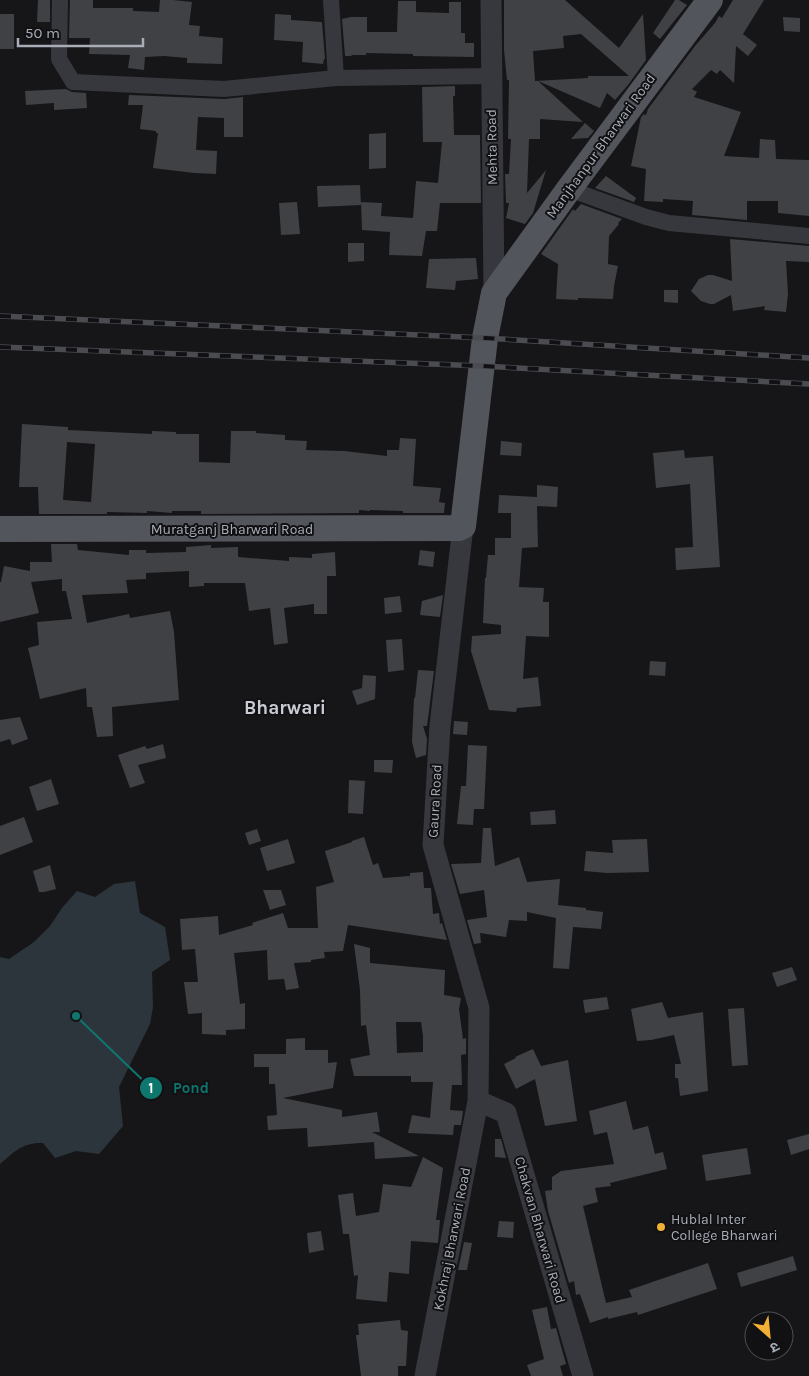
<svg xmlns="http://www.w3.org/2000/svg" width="809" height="1376" font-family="Karla,'Noto Sans Devanagari',sans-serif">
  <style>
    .water { fill: #2c353c }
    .building { fill: #404145; fill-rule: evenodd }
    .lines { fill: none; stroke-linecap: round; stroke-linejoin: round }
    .minor { stroke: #37383d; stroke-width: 16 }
    .tertiary { stroke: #37383d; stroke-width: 21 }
    .primary { stroke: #53555c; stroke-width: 26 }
    .rail-casing { stroke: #4a4c52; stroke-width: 5.5 }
    .rail { stroke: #111113; stroke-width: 4; stroke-dasharray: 11; stroke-linecap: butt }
    .poi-dot { fill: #f2b134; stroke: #111113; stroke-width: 2 }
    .labels { text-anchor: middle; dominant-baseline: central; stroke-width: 4; stroke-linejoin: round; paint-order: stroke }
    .street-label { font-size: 14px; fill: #a8adb8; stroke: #111113 }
    .poi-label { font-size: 14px; fill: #a8adb8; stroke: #111113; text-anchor: start }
    .district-label { font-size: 19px; font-weight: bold; fill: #c9ccd4; stroke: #111113 }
    .leader { fill: none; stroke: #0f766e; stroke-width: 2 }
    .callout-dot { fill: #0f766e; stroke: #111113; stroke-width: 2 }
    .mark-label { font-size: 15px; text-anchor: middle; font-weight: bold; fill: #fff }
    .callout-label { font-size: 15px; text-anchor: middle; font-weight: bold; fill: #0f766e; stroke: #111113; stroke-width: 4; stroke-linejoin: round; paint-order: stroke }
  </style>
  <rect width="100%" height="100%" fill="#161618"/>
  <path class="water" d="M 135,881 L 140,913 L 165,927 L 170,960 L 152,972 L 153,1007 L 150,1024 L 119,1087 L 123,1126 L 99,1154 L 76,1151 L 55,1158 L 43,1143 C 23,1142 14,1152 0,1164 L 0,957 L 9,959 L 34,942 L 50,926 L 62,908 L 77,891 L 95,897 L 114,884 Z"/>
  <path class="building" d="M 38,0 L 50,0 L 50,22 L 37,22 Z
    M 70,0 L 93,0 L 93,8 L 133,8 L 133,11 L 159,12 L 160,0 L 173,0 L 192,2 L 189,25 L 200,26 L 199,36 L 223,38 L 222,64 L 187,63 L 187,58 L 164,56 L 145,57 L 144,70 L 128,68 L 130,55 L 89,54 L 90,38 L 69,38 Z
    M 504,0 L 565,0 L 619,48 L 643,14 L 646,60 L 628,85 L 615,100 L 607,93 L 600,108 L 538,81 L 583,122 L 540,119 L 540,139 L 529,139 L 527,193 L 546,170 L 533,213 L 525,224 L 506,218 L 509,203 L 506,203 L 505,174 L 509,174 L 511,139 L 508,139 L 509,80 L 507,80 L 504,50 ZM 581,34 L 629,76 L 588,76 L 588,78 L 535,81 L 533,51 L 564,48 L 563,36 Z
    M 675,0 L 679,0 L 687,5 L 660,39 L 653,33 Z
    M 733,0 L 764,0 L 743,34 L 757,45 L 748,56 L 736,46 L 734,83 L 720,70 L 717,74 L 711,70 L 692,89 L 697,92 L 694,97 L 741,112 L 724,156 L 759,158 L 760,139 L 775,140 L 776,159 L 809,160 L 809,216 L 778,213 L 778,201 L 747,201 L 747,220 L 692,215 L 693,201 L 663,199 L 663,202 L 644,201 L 646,169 L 631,166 L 641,117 L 644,114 L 646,115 L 648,109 L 695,46 L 715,23 L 719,16 L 722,18 Z
    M 398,1 L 416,1 L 416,12 L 449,13 L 449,2 L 461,2 L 461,33 L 465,33 L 465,43 L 474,43 L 474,57 L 413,56 L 413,54 L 366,53 L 366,55 L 351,55 L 352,56 L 345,56 L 342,19 L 351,17 L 367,17 L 367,32 L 397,32 Z
    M 0,14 L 14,14 L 14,49 L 0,49 Z
    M 275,14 L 291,15 L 291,20 L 322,22 L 325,59 L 324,59 L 323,64 L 302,62 L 303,42 L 274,40 Z
    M 783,17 L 800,18 L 800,32 L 784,31 Z
    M 455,86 L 455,96 L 453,96 L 454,135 L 480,135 L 481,203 L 440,203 L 437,231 L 426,231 L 422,256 L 389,255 L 390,232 L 362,230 L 361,202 L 382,203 L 381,216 L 413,218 L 416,181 L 438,183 L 442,142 L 423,142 L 422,87 Z
    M 66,89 L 72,92 L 86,93 L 87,108 L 54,110 L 54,103 L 26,105 L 25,91 Z
    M 129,95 L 224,99 L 243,97 L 243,137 L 224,137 L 224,118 L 198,117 L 196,150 L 217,151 L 216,174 L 194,173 L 153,168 L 158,133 L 156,133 L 156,131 L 140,129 L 143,105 L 128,105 Z
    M 585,123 L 594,131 L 588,138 L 571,139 Z
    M 386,133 L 386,168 L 369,169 L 369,134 Z
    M 606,176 L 636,198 L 634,202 L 595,188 Z
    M 360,185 L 361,205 L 318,207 L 317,186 Z
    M 297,202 L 300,234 L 281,235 L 279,203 Z
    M 581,204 L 622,219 L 618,223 L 619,224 L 609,236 L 608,264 L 618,266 L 614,286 L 613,299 L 578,298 L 578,300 L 556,299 L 558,264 L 541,254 L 571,212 L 573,209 L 575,211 Z
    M 730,239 L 809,246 L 809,262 L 786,261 L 788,294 L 786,312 L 764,310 L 765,306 L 733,311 L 731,295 L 714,304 L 710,304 L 701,301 L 691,291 L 699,279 L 708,275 L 713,275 L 732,281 Z
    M 348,243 L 364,243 L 364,261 L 348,262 Z
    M 476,258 L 478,279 L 456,281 L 455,290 L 426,288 L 429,259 Z
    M 664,290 L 678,290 L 678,303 L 664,302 Z
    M 22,424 L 68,427 L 68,430 L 152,434 L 152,431 L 176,432 L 176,434 L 199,434 L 199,462 L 230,463 L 231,431 L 256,431 L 256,433 L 285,435 L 285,440 L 307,441 L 306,450 L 344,451 L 387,456 L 387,450 L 399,450 L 400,438 L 416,439 L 413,486 L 441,488 L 439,502 L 445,503 L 444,513 L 403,513 L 403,511 L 370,510 L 370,511 L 359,510 L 359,513 L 201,514 L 201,511 L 172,511 L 172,513 L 147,511 L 147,513 L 107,512 L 107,514 L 39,514 L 38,487 L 19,487 ZM 67,442 L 95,444 L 91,502 L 63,500 Z
    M 501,441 L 522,443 L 521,456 L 500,455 Z
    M 684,450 L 685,458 L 713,456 L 720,567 L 676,570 L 675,548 L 693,547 L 690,484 L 656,488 L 653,453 Z
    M 537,485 L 558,487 L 557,507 L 537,506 L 538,547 L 522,548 L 519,587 L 544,588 L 543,602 L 549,602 L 549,637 L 526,636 L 523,679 L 538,677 L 541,706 L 517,708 L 516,712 L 489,710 L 471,651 L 472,636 L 501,634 L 501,625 L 483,623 L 485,578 L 486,578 L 488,555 L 495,555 L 495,538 L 511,538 L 511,513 L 498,513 L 499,495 L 537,497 Z
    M 51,544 L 77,544 L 78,550 L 129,555 L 129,550 L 146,550 L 146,553 L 186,552 L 186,547 L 211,545 L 211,548 L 238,547 L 238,557 L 289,561 L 289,557 L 312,558 L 312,554 L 335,552 L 336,576 L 327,576 L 327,614 L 314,614 L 314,604 L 284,608 L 288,643 L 274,645 L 270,608 L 249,611 L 245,583 L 204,583 L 204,586 L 189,587 L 189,571 L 146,573 L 146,579 L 126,580 L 128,593 L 82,595 L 87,623 L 129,614 L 130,618 L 170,611 L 174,632 L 179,700 L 112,707 L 113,736 L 97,737 L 92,707 L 87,707 L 86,688 L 40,699 L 28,648 L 39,645 L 37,622 L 72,619 L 66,591 L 62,591 L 62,579 L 31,582 L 39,613 L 0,622 L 0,582 L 1,582 L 4,566 L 30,571 L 30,562 L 52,562 Z
    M 420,550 L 435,552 L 433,567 L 418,565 Z
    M 443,595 L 440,617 L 420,615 L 422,601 Z
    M 400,596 L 402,612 L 385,614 L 384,598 Z
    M 402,639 L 404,670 L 388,672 L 386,640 Z
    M 650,661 L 666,662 L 665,676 L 649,675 Z
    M 418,670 L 434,671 L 427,726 L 423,726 L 427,739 L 426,755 L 416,758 L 412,742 L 414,698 L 415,698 Z
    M 363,675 L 376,676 L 375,699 L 357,705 L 352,691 L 362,688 Z
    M 20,717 L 28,739 L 12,745 L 10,739 L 0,742 L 0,720 Z
    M 454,721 L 468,722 L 467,735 L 453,734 Z
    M 163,744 L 166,758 L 138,765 L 145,783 L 130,788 L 118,755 L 145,746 L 147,749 Z
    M 468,745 L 487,746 L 484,809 L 474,809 L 473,825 L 457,824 L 461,786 L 466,786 Z
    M 374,760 L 393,760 L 392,773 L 374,772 Z
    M 51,779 L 59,804 L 37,811 L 29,787 Z
    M 349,780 L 365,781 L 363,814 L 348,813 Z
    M 555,810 L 556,824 L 531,825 L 530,812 Z
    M 24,817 L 33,842 L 0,855 L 0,826 Z
    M 483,828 L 491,828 L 495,866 L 519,857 L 527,882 L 560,879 L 558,905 L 586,908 L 586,910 L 603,912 L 601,929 L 573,927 L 569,969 L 553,968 L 556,918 L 527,912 L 527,921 L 509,920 L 506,937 L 480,933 L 481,943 L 474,944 L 467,920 L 487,917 L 484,890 L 460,894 L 451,864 L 481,863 Z
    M 257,829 L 261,841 L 249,845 L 245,833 Z
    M 364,837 L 373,865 L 378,863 L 383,878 L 410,876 L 410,873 L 423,872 L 424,888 L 431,888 L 433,914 L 439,913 L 440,924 L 442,923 L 447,940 L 348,925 L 343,951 L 324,952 L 325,958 L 311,960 L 311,962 L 294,963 L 299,988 L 286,990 L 284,979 L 268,980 L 267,950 L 234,953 L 240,1004 L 245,1003 L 245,1029 L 226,1030 L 226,1035 L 202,1034 L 202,1013 L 188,1014 L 184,982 L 198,982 L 195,949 L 182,950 L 180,919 L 218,916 L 219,935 L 253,925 L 252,923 L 283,913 L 288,928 L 318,928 L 316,887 L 334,882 L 325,851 L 352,842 L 352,841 Z
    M 288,839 L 295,863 L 267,871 L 260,848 Z
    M 647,839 L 649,872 L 607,873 L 584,871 L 586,851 L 613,853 L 612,840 Z
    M 50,865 L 56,889 L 44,892 L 39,892 L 33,871 Z
    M 263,890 L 281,890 L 286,905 L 270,910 Z
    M 354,944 L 370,948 L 370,963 L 445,970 L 444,995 L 461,998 L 459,1009 L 463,1039 L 466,1038 L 466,1054 L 461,1055 L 462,1085 L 452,1085 L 450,1110 L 463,1111 L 461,1125 L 454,1125 L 453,1135 L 408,1133 L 412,1115 L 430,1118 L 433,1082 L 411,1082 L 411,1076 L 354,1076 L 350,1059 L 370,1055 L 366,1025 L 361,1026 L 360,990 ZM 396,1022 L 421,1022 L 423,1036 L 423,1052 L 397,1053 Z
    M 792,967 L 797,980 L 777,987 L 772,973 Z
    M 607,997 L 609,1009 L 585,1013 L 583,1000 Z
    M 662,1002 L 668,1018 L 703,1012 L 708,1091 L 680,1096 L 678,1078 L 675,1078 L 675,1064 L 681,1064 L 674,1035 L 651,1040 L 637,1041 L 631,1009 Z
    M 744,1008 L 748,1065 L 732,1066 L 728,1009 Z
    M 305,1038 L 305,1050 L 328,1050 L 328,1063 L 337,1062 L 333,1088 L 283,1098 L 342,1110 L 342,1117 L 377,1112 L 380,1132 L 372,1132 L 419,1156 L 375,1159 L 374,1142 L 308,1147 L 307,1128 L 268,1130 L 267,1116 L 277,1115 L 275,1084 L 269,1084 L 269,1067 L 254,1067 L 254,1054 L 286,1054 L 286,1039 Z
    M 533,1049 L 541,1066 L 568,1060 L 577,1121 L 545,1126 L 535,1079 L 516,1089 L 504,1064 L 516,1058 L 515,1057 Z
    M 626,1101 L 633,1130 L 648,1126 L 655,1154 L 663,1152 L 667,1169 L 610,1183 L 611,1186 L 595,1188 L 598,1202 L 583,1206 L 606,1303 L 632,1297 L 629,1290 L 708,1263 L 717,1289 L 638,1315 L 637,1312 L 608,1319 L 608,1317 L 590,1323 L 580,1294 L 576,1295 L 574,1281 L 569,1283 L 548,1211 L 545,1191 L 552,1190 L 552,1177 L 561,1171 L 614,1164 L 607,1132 L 594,1135 L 589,1111 Z
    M 809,1134 L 809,1149 L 791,1155 L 787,1140 Z
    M 495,1139 L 501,1139 L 506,1158 L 495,1157 Z
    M 747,1148 L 751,1174 L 706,1181 L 702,1155 Z
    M 423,1157 L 443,1168 L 436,1220 L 440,1220 L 438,1243 L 411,1241 L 409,1274 L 389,1272 L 387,1302 L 356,1299 L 358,1275 L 354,1276 L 349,1234 L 343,1234 L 338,1195 L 353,1193 L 356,1216 L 379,1212 L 383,1184 L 411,1187 Z
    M 499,1221 L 514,1222 L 513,1238 L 497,1237 Z
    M 321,1231 L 324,1250 L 309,1253 L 307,1233 Z
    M 464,1242 L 472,1243 L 467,1270 L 458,1270 Z
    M 793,1256 L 797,1270 L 741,1287 L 737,1273 Z
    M 547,1307 L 551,1329 L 556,1328 L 566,1364 L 560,1366 L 563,1376 L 531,1376 L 527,1365 L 544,1359 L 532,1310 Z
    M 400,1320 L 401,1330 L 408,1331 L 406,1366 L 398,1366 L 398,1376 L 361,1376 L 356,1335 L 359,1335 L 358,1324 Z"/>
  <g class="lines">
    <path class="minor" d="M 60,0 L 59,59 L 73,82 L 224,89 L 336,78 L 492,76
      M 331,0 L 336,78
      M 569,189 L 646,217 L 669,223 L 809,236"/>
    <path class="tertiary" d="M 491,0 L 494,293
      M 478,1101 L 506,1113 L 583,1376
      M 425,1376 L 478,1101 L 479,1008 L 433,845 L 440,726 L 463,526"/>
    <path class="primary" d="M 0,529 L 459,528 L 463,526 L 485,338 L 494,293 L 569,189 L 710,0"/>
    <defs>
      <path id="rail" d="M 0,316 L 485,338 L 809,358
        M 0,347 L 482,366 L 809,384"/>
    </defs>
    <use href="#rail" class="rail-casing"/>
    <use href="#rail" class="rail"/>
  </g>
  <circle class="poi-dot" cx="661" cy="1227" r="5"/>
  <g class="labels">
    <g class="street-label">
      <text transform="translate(601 146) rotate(-54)">Manjhanpur Bharwari Road</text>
      <text transform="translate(492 147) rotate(-91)">Mehta Road</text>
      <text x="232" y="529">Muratganj Bharwari Road</text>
      <text transform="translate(435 801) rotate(-87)">Gaura Road</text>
      <text transform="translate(540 1230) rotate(74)">Chakvan Bharwari Road</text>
      <text transform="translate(452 1239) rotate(-79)">Kokhraj Bharwari Road</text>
    </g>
    <g class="poi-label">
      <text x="671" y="1219">Hublal Inter<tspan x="671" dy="16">College Bharwari</tspan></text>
    </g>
    <g class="district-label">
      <text x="285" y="708">Bharwari</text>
    </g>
  </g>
  <path class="leader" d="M76 1016L151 1088"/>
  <g class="callout-dot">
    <circle cx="76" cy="1016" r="5"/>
    <circle cx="151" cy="1088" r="12"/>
  </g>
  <g class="mark-label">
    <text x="151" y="1093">1</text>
  </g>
  <g class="callout-label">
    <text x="191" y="1093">Pond</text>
  </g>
  <g transform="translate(769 1336) rotate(153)"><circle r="24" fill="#111113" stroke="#4d4f55"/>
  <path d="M0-4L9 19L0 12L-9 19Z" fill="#f2b134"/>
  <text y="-8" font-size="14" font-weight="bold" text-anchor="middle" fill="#a8adb8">उ</text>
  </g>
  <path d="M18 38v8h125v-8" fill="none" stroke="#a8adb8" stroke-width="2.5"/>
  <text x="25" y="38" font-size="15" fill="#a8adb8" stroke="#111113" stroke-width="4" paint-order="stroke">50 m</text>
</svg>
